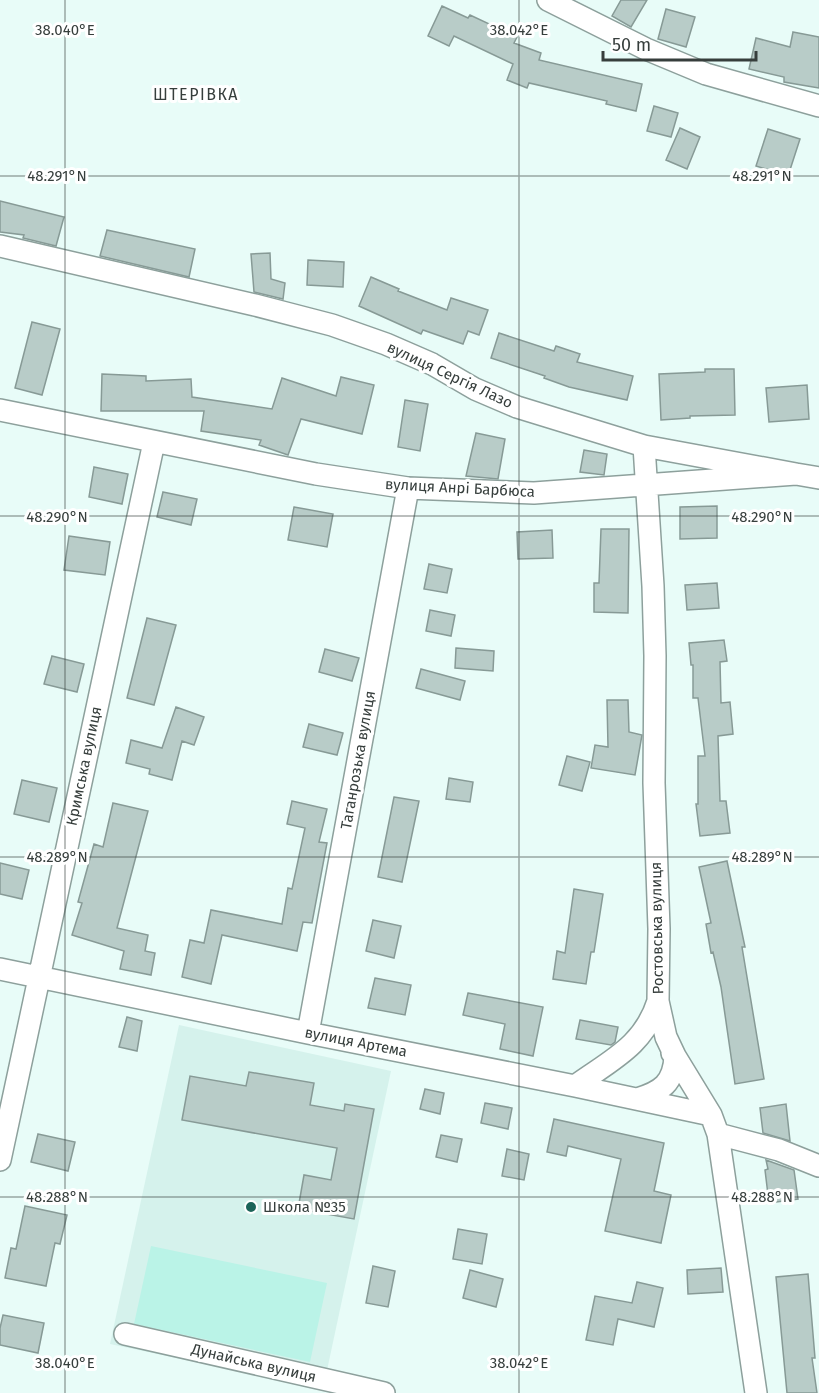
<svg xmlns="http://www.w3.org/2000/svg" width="819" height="1393" font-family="'Fira Sans',sans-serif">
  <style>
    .built { fill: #d5f2ec }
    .park { fill: #baf3e7 }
    .building { fill: #b8ccc8; stroke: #879a96; stroke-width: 1.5 }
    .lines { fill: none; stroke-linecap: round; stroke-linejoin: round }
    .minor-casing { stroke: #8da09c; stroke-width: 24 }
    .minor { stroke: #fff; stroke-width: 21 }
    .ticks { fill: none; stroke: #363e3c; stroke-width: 1.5; stroke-opacity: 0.45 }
    .poi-dot { fill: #1c6459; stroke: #fff; stroke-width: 2 }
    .labels { text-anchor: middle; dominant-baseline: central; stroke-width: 6; stroke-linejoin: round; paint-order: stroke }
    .street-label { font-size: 15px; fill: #363e3c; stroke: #fff }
    .poi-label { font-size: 15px; fill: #363e3c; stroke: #fff; text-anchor: start }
    .neighbourhood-label { font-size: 16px; letter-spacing: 1.5px; fill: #363e3c; stroke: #fff }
    .ticks-label { font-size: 15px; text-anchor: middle; fill: #363e3c; stroke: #fff; stroke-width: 6; stroke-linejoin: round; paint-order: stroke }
  </style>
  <rect width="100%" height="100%" fill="#e8fcf8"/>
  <path class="built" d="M 179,1025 L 391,1071 L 323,1389 L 110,1344 Z"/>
  <path class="park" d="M 151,1246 L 327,1283 L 310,1362 L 134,1324 Z"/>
  <path class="building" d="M 621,0 L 647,0 L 631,27 L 612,16 Z
    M 442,6 L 468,18 L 470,15 L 517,37 L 514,43 L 541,53 L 539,60 L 642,84 L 636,111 L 606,104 L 607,101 L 529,83 L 527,88 L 507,80 L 513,64 L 454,36 L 449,46 L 428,36 Z
    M 666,9 L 695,17 L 686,47 L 658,39 Z
    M 793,32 L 819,37 L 819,88 L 784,82 L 784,77 L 749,69 L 756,38 L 790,47 Z
    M 654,106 L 678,113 L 671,137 L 647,131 Z
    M 680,128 L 700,137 L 687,169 L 666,160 Z
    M 768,129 L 800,139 L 788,176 L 756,166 Z
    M 0,201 L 64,217 L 56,246 L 23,238 L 24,235 L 0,232 Z
    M 107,230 L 195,249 L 189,277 L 100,256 Z
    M 270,253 L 271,279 L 285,283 L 283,299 L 254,292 L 251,254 Z
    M 308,260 L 344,262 L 343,287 L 307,285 Z
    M 371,277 L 399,289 L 398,291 L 447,310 L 451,298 L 488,310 L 479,335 L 468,331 L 463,344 L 423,330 L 421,334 L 359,306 Z
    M 32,322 L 60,329 L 42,395 L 15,388 Z
    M 499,333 L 554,351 L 556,346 L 580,354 L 577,362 L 633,376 L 627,400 L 569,387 L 544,378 L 545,376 L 491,358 Z
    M 705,369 L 734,369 L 735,415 L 690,416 L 690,418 L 661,420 L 659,374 L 705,372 Z
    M 102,374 L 146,376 L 146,381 L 191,379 L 192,397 L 272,409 L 282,378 L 336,396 L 341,377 L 374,385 L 362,434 L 301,419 L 288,455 L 259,445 L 261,440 L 201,431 L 204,411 L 101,411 Z
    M 807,385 L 809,419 L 769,422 L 766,388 Z
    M 405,400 L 428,404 L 420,451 L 398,447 Z
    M 476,433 L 505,439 L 498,479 L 466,476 Z
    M 584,450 L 607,454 L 604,475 L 580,472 Z
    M 94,467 L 128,474 L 122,504 L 89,497 Z
    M 163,492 L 197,499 L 191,525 L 157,517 Z
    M 717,506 L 717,538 L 680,539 L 680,507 Z
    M 294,507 L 333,514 L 327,547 L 288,540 Z
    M 601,529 L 629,529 L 628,613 L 594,612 L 594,583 L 599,583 Z
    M 552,530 L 553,558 L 518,559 L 517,532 Z
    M 69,536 L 110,542 L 105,575 L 64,570 Z
    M 429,564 L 452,569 L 447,593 L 424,589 Z
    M 717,583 L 719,608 L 687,610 L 685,585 Z
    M 430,610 L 455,615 L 451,636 L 426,631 Z
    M 147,618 L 176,625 L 154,705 L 127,698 Z
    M 724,640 L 727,661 L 720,662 L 721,703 L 730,702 L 733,734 L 718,736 L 720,801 L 726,801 L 730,833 L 700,836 L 696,804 L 698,804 L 698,756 L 705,756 L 698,698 L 693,698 L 693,665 L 691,665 L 689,643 Z
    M 456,648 L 494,651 L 493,671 L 455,668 Z
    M 325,649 L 359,658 L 352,681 L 319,672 Z
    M 52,656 L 84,664 L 77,692 L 44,684 Z
    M 421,669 L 465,681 L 460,700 L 416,688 Z
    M 607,700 L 628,700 L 629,732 L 642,735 L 635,775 L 591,768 L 595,745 L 608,747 Z
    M 176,707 L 204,717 L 194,745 L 182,741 L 172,780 L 149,774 L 150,769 L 126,763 L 131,740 L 162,748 Z
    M 309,724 L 343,733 L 337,755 L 303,747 Z
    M 567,756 L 590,762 L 582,791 L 559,785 Z
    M 449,778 L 473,782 L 470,802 L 446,799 Z
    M 22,780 L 57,788 L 49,822 L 14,814 Z
    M 394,797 L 419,801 L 402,882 L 378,877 Z
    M 292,801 L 327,809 L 319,842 L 327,843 L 312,923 L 303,922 L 297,951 L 222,935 L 211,984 L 182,977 L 190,940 L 204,943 L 211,910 L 282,924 L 288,888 L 292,889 L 305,828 L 287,824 Z
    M 113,803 L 148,811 L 117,928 L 148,935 L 145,951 L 155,953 L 151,975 L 120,969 L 124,951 L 72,935 L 82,903 L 78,902 L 94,844 L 103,847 Z
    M 727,861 L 745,947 L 742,947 L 764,1079 L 735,1084 L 721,987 L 713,952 L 711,953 L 706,924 L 711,923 L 699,867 Z
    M 0,863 L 29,870 L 22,899 L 0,894 Z
    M 574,889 L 603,894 L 594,952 L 591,952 L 586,984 L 553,979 L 557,951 L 565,953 Z
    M 373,920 L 401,926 L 394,958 L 366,951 Z
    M 375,978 L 411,985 L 405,1015 L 368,1008 Z
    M 468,993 L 543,1007 L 533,1056 L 500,1049 L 505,1024 L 463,1015 Z
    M 127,1017 L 142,1021 L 137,1051 L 119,1047 Z
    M 580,1020 L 618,1027 L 615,1042 L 611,1045 L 576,1039 Z
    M 249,1072 L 314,1083 L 310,1105 L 344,1111 L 345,1104 L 374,1109 L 354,1219 L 298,1209 L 304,1175 L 331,1180 L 337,1148 L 182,1120 L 190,1076 L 246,1086 Z
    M 425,1089 L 444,1093 L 440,1114 L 420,1109 Z
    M 485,1103 L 512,1108 L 508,1129 L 481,1123 Z
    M 786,1104 L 790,1141 L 763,1133 L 760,1108 Z
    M 554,1119 L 664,1143 L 654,1191 L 671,1195 L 661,1243 L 605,1231 L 621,1159 L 568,1146 L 566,1156 L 547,1152 Z
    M 38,1134 L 75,1142 L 68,1171 L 31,1162 Z
    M 441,1135 L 462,1139 L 457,1162 L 436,1157 Z
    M 507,1149 L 529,1154 L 524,1180 L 502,1176 Z
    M 766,1160 L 794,1170 L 798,1199 L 769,1203 L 765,1170 L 768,1169 Z
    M 25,1206 L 67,1215 L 60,1244 L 55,1243 L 46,1286 L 5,1278 L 11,1248 L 16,1249 Z
    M 458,1229 L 487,1234 L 482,1264 L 453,1259 Z
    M 373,1266 L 395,1271 L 388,1307 L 366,1303 Z
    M 721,1268 L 723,1292 L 688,1294 L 687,1270 Z
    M 470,1270 L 503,1279 L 496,1307 L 463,1298 Z
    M 808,1274 L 815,1358 L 812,1358 L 817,1393 L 787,1393 L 776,1277 Z
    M 637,1282 L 663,1288 L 654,1327 L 618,1319 L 613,1345 L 586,1340 L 595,1296 L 632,1303 Z
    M 3,1315 L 44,1323 L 38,1353 L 0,1345 L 0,1328 Z"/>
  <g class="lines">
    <defs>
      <path id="minor" d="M 548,0 L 646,49 L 706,74 L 819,106
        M 0,246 L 255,305 L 332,325 L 386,344 L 432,364 L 475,389 L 517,407 L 644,446 L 796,474
        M 0,410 L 316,474 L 408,488 L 534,493 L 796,474 L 819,478
        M 644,446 L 653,586 L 655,656 L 654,783 L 659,929 L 658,1001 L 666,1037 L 675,1056 L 711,1115 L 718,1134 L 756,1393
        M 0,969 L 308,1033 L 575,1086 L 711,1115
        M 308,1033 L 408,488
        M 575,1086 C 611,1060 644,1046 658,1001
        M 637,1099 C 661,1092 674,1083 675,1056 L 672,1053
        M 718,1134 L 779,1150 L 819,1166
        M 0,1160 L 154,442
        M 125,1334 L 384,1393"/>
    </defs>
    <use href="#minor" class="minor-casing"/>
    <use href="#minor" class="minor"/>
  </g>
  <path class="ticks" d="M 65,0 L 65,1393M 519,0 L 519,1393M 0,176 L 819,176M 0,516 L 819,516M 0,857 L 819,857M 0,1197 L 819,1197"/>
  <circle class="poi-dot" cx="251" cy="1207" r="6"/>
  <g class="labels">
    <g class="street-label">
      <text transform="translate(450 375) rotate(25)">вулиця Сергія Лазо</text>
      <text transform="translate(460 488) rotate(3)">вулиця Анрі Барбюса</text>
      <text transform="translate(358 760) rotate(-80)">Таганрозька вулиця</text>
      <text transform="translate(84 766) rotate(-78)">Кримська вулиця</text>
      <text transform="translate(657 928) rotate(-91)">Ростовська вулиця</text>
      <text transform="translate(356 1042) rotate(11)">вулиця Артема</text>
      <text transform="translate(254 1363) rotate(13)">Дунайська вулиця</text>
    </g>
    <g class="poi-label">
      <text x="263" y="1207">Школа №35</text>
    </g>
    <g class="neighbourhood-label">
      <text x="196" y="94">ШТЕРIВКА</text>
    </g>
  </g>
  <g class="ticks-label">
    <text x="65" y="35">38.040°E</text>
    <text x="519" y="35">38.042°E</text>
    <text x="57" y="181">48.291°N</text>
    <text x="762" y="181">48.291°N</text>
    <text x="57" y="522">48.290°N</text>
    <text x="762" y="522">48.290°N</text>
    <text x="57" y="862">48.289°N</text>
    <text x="762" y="862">48.289°N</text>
    <text x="57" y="1202">48.288°N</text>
    <text x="762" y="1202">48.288°N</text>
    <text x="65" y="1368">38.040°E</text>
    <text x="519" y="1368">38.042°E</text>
  </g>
  <path d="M603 51v9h153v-9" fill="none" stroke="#363e3c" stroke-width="3"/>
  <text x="612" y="51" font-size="18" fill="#363e3c" stroke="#ffffff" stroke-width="4.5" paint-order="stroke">50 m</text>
</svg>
